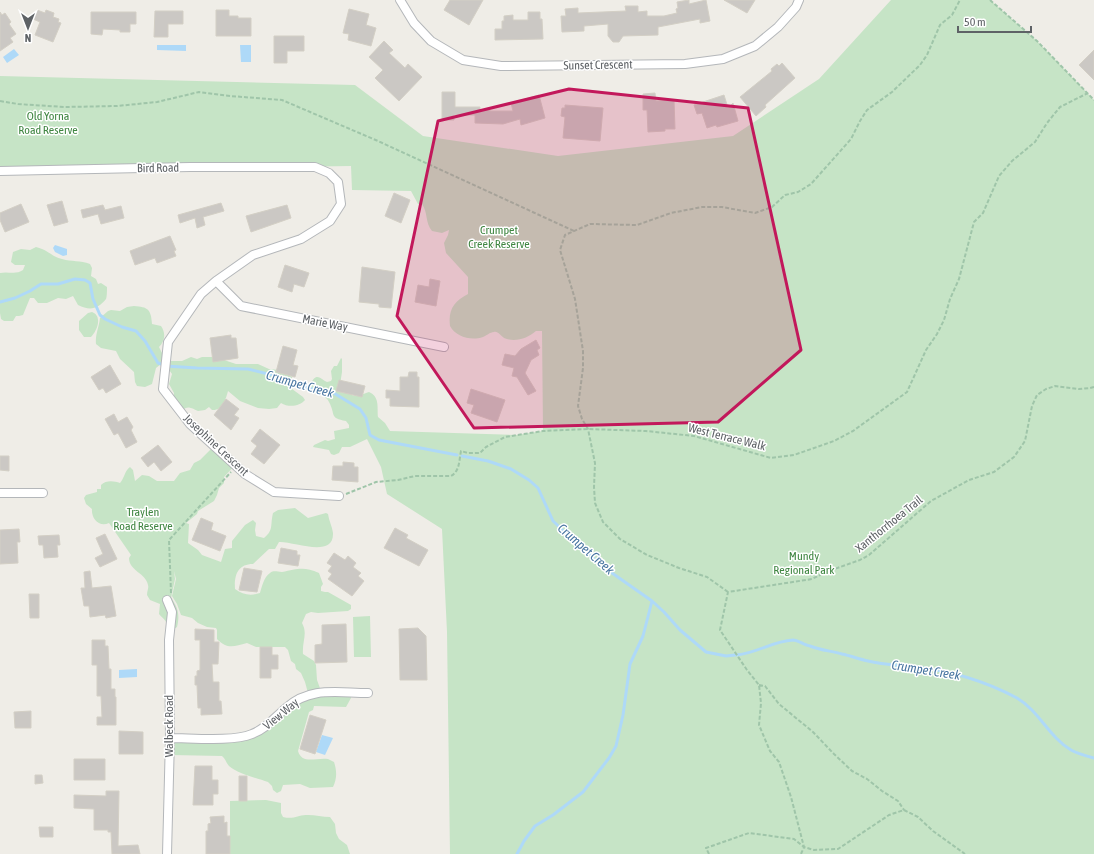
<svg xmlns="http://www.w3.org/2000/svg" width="1094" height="854" font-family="'Asap Condensed',sans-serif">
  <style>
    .green { fill: #c6e4c6 }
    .water { fill: #aed9f8 }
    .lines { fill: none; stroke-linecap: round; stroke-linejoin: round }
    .stream { stroke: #aed9f8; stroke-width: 3 }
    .building { fill: #cbc8c4; stroke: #d3cfc5 }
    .street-casing { stroke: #b4b7ba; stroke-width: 10 }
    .path { stroke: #9fc5a9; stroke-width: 2; stroke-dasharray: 4 2; stroke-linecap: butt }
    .street { stroke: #fff; stroke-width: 8 }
    .marked { fill: #c2185b; fill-opacity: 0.2; stroke: #c2185b; stroke-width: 3; stroke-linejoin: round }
    .labels { text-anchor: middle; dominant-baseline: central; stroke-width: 3; stroke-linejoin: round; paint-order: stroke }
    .street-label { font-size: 12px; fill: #5e6266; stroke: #fff }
    .park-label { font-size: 12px; fill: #3e8540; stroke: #fff }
    .water-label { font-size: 13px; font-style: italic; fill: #4875a1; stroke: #fff }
  </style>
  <rect width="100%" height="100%" fill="#efede7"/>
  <path class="green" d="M 891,0 L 990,0 L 1037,41 L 1094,100 L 1094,854 L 450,854 L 447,632 L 442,529 L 387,494 L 381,467 L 367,439 L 350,447 L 342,447 L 339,453 L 334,455 L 331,454 L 329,450 L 313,447 L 314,445 L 325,440 L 328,441 L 335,439 L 334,431 L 349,428 L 349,425 L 346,421 C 329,418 336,415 329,402 C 327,396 318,395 313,393 L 311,383 C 317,372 320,379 327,382 L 331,381 L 332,379 L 331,371 L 334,366 L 337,366 L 341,358 L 342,359 L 342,372 L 339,391 C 343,394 345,392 349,394 C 360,398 359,395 369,392 C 380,397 377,407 378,417 L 385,423 L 390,431 L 517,435 L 543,431 L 542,331 L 536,331 C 528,338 515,343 504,338 C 501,336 498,331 494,332 C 490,332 486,336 483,337 C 471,341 456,337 450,326 C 448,310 454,301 468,294 L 468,277 L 446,253 L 444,243 L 448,235 L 449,230 L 442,233 L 432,231 C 425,223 428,212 422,204 L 418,204 L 411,191 L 352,190 L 351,166 L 0,171 L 0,76 L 355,85 L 423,136 L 558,156 L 733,136 L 819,79 Z
    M 36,247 C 49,250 50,256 62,259 C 72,262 80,260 90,264 L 92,268 L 91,276 L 96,279 L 98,284 L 101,283 L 107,287 C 107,290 107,297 106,299 C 98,309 90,311 78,305 L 73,296 L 66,299 L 58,298 L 47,303 L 38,303 L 34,298 L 30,298 L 23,315 L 19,316 L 16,316 L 13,321 L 4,321 L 1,319 L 0,313 L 0,273 C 8,271 16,275 23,270 L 25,265 L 15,265 L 11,262 L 13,252 L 21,249 L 30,250 Z
    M 134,306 C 148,307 151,309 152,324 L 161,326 C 166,333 165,341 159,347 L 162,353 L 162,361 L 161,364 L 156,368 L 152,384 L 145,387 L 137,386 L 135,382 L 134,372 L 120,359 L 116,351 L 101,348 L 96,344 C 95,335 99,327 100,318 L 108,311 L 111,310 L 120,311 L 127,307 Z
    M 92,312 C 103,316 97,331 91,337 L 84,337 L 79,330 L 79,321 L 88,313 Z
    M 191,357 L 197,359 L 202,357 L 215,357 L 236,364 L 258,364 L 269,369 L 279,370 L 292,377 L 292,379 L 288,386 L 303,397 L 305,400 C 300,406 289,408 281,403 L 277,408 L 269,409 L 258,408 L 240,401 L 228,391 C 226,399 222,411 212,410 L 209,407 L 205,410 L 198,411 C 183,403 188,411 175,411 L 173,406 L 174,393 L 169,384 L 172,374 L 167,367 L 169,361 L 182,361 Z
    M 214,446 L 235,465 L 224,477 L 224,483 L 219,488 L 217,495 L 214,501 L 198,511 L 197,514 L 186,523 L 189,524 L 188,543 L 198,550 L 202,555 L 221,562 L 225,549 L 232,548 L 232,541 L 245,525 L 253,520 L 256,523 L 255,530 L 256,536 L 264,538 C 274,530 270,525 273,513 L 278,510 L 295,508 L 308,518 L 326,513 L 328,514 C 329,521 332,526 333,533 C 334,559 293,541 279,542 L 275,549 L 269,549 L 253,564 C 238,564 234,575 235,589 C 243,595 251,596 260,593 C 262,586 264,577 270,573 C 274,570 277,572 282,572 C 297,569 304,566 319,573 L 323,584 L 321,587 L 321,591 L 325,592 L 328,592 L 351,605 L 351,609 L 348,611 L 318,613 L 311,612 L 306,614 L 302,623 C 308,634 302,641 303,654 L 314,661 L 316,665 L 317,680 L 321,691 L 308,693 L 305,682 L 301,673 L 296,669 L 295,664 L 291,661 L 288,650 L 285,647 L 256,647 L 247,643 C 234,646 228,650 217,639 L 217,630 L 216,628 L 207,627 L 198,623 L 192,618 L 181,615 L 177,604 L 172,596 L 176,579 L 174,571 L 175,579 L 171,598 C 178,607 180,615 177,627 L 174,629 C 167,630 168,627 166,622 C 165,619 161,617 159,614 L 160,604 L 150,600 L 147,595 C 147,591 149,588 148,585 C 146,573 129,571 129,558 L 131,555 L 109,523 C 99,528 91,518 92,509 L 86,504 L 84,498 L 86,495 L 97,492 L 97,489 L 101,489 L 101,485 C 106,480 114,481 120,483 C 124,479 125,470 130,467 L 133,470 L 135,481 L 142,475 L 149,476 L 157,481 L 174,481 L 180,473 L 190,470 L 194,463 L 200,460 Z
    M 370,616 L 371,657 L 354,657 L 353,617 Z
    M 351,694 L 351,698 L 346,707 L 314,706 L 313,710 L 309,712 L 298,751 C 302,765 317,757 328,759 C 330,760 332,761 334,762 C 337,771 337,779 333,787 L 310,788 L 300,784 L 283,785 L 281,791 L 277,793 L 273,790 L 272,786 L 268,782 C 257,778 238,774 229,766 C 226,763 226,759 222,756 L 171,755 L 171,739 L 252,736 L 307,695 Z
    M 266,800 L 281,803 L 281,813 L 283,817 C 295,820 298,814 308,815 C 315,815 323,817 330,817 L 335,824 L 336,833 L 339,839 L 347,845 L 350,854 L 230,854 L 230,801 Z"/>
  <path class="water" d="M 157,45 L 186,45 L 186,51 L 157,50 Z
    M 240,45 L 251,45 L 251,62 L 241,62 Z
    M 14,49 L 19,55 L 7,63 L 3,57 Z
    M 55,245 L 67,249 L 67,255 L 63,256 L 55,252 L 53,248 Z
    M 137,669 L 137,677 L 119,678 L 119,670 Z
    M 322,735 L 333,738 L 325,755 L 316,752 Z"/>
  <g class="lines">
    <path class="stream" d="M 0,302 L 15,298 L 30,291 L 41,284 L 58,284 L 75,279 L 85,280 L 90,283 L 93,299 L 100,315 L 105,319 L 122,327 L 136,331 L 145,341 L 158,363 L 164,365
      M 166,366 L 197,368 L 248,369 L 276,376 L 308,388 L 325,392 L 332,392 L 360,409 L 366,418 L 370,435 L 379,440 L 457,455
      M 462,456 L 488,461 L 511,469 L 529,480 L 538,488 L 553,521 L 568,535 L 579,541 L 591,556 L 602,566 L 652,601 L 664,612 L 680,630 L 706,652 L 726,656 L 735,655
      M 737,655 C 757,653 773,641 793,640 C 798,640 804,645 810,646 C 820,650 831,651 842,654 C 851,656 859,659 868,661 C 884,665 900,665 916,667 C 952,671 985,681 1017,698 C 1039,711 1049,737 1071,750 C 1078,754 1086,756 1094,758
      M 517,854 L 524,841 L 535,826 L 553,815 L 583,792 L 609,758 L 616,746 L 623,715 L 630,664 L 643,636 L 652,601"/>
  </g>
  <path class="building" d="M 450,0 L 483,0 L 469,25 L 444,10 Z
    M 689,0 L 689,4 L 706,0 L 710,21 L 700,23 L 700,19 L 658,27 L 658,35 L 623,36 L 619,42 L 613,42 L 608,36 L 608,24 L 584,26 L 584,31 L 562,32 L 561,16 L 566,16 L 565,9 L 578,8 L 578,13 L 626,11 L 625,6 L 638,6 L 638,12 L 647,11 L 647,16 L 664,16 L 677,13 L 676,9 L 678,8 L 677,2 Z
    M 724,0 L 755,0 L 747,13 Z
    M 349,9 L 369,14 L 366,25 L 376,28 L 371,46 L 348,40 L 349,34 L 343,33 Z
    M 37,10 L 45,13 L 46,10 L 54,13 L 53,17 L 59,19 L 58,22 L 61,23 L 53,42 L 35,35 L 40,22 L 33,19 Z
    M 216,10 L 229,10 L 229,16 L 238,16 L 238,18 L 251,18 L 251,36 L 216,36 Z
    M 155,11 L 183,11 L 183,24 L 168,24 L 168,37 L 154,37 Z
    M 0,12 L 2,15 L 5,13 L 11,22 L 9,24 L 16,34 L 10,38 L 13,42 L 0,51 Z
    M 91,12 L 136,12 L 136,24 L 130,24 L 130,32 L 120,32 L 120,30 L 103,29 L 102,35 L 91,34 Z
    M 528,12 L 540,12 L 540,19 L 542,19 L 543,39 L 495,40 L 495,29 L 502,29 L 502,21 L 504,21 L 504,16 L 513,15 L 513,20 L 528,20 Z
    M 274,36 L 304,36 L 304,51 L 287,51 L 287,63 L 274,63 Z
    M 384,41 L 393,50 L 389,53 L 405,68 L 408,64 L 422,77 L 399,101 L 375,78 L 383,70 L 369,57 Z
    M 1094,50 L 1094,80 L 1079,65 Z
    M 782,63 L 795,78 L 765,105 L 766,107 L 756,116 L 740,97 L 772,71 L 771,69 L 777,64 L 779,66 Z
    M 442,92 L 455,92 L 455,107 L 480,107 L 480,110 L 490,110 L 490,111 L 513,111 L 511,103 L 539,95 L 545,118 L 521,125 L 520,119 L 503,124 L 475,123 L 475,115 L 454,115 L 454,120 L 442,120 Z
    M 655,93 L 656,101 L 674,100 L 675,129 L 665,129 L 665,131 L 648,132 L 647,110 L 643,110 L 643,94 Z
    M 724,95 L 728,108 L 733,103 L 738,121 L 717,127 L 716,125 L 707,128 L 702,113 L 697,114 L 694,105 Z
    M 565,105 L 603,108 L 600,141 L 563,138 L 565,117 L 561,116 L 562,108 L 565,108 Z
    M 394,193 L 410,200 L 401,223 L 385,216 Z
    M 62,201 L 68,222 L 54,226 L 47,205 Z
    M 221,203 L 224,211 L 203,217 L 205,225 L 197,228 L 195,218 L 180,223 L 178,215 Z
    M 21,204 L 29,222 L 5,232 L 0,220 L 0,213 Z
    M 103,205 L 105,210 L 121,206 L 124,218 L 101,224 L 98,214 L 83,218 L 81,210 Z
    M 287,205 L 291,218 L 251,232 L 246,216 Z
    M 170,236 L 176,250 L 174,251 L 176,256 L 157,263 L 155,258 L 135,265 L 130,251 Z
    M 285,265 L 309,273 L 304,287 L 294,284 L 292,292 L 278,287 Z
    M 362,267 L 395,272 L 391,308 L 379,307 L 379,304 L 359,302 Z
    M 430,279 L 440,281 L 436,306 L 415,302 L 418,285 L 429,287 Z
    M 231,335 L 231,338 L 236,338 L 238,358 L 213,362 L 210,338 Z
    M 536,340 L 540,348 L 537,350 L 539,355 L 531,360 L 525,373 L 536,391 L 528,395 L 517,377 L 512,376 L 514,368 L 502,365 L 505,354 L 515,356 L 521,349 Z
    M 283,346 L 297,350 L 293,365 L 298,366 L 295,377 L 276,372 Z
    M 110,365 L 121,384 L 106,393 L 103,388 L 99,390 L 91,377 Z
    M 409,372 L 417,372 L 417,377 L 419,377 L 419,407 L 390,406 L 390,398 L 386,398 L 386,390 L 400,391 L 400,377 L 408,377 Z
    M 339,380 L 365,386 L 362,397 L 336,391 Z
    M 471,389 L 505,400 L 497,422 L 471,413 L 474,405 L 467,403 Z
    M 226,399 L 239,409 L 234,415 L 239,418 L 231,430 L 214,415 Z
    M 114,414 L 118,422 L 127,417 L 133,427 L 131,430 L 137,442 L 126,448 L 118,433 L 114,435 L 105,419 Z
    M 260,429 L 280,445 L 264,464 L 251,454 L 257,446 L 251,441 Z
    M 158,445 L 172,462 L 161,471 L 154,462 L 148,467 L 141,458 Z
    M 0,456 L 9,456 L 9,471 L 0,470 Z
    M 343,462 L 354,463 L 354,467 L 358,467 L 358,482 L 332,480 L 333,466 L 343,466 Z
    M 201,518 L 213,523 L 211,530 L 226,536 L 220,551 L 192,540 Z
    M 395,528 L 408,535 L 406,538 L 428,550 L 419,566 L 384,548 Z
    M 19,529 L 20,542 L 17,542 L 18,563 L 0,564 L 0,530 Z
    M 105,534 L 117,559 L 100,567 L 95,558 L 103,554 L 96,538 Z
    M 59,535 L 60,545 L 57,545 L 58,557 L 44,558 L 43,545 L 39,545 L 38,536 Z
    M 281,548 L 297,551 L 297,555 L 300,555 L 298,566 L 278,563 Z
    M 334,553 L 345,560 L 348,556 L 356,563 L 353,567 L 361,573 L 358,576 L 364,581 L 352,596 L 328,579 L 332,574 L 328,571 L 332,566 L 327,563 Z
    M 244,568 L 262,571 L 257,592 L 239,590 Z
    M 90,571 L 92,588 L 111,586 L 116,616 L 106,618 L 105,615 L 90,617 L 89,606 L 84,606 L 81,588 L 85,588 L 84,572 Z
    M 29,594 L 39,594 L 39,618 L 30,618 Z
    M 346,624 L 347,662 L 315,663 L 315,645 L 322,644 L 322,625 Z
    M 418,628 L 426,636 L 427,680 L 400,680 L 399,629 Z
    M 195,629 L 214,630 L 214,642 L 219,642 L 218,664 L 212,664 L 213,682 L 219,682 L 219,701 L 221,701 L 222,714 L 201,715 L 201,708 L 198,708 L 197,685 L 195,685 L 195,676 L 197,676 L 197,671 L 200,670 L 200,640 L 195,640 Z
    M 92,640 L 105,640 L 105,646 L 108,646 L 109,669 L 111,669 L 111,689 L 115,689 L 115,697 L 116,697 L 116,725 L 97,725 L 97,717 L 102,717 L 101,696 L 97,696 L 97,665 L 92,665 Z
    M 260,647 L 272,647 L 272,655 L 278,655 L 278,669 L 271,669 L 271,678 L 260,678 Z
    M 31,711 L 31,728 L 15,728 L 14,712 Z
    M 310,715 L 326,720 L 315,754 L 300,749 Z
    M 119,731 L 143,732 L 143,754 L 119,754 Z
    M 74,759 L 105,759 L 105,780 L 74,780 Z
    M 195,766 L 212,766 L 212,780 L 218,780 L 218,794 L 213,794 L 213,805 L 193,805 Z
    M 35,775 L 42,775 L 43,783 L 35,784 Z
    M 239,776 L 247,776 L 247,801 L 239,801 Z
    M 106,791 L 119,791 L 118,846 L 138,845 L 140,854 L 112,854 L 111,832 L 108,832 L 108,830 L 94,830 L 94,809 L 74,808 L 74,795 L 106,796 Z
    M 224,816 L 224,823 L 227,822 L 227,836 L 230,836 L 230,854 L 206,854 L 206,831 L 208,831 L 208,824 L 211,823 L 210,817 Z
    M 39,827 L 53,827 L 53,837 L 40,837 Z"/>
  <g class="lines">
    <defs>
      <path id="street" d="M 400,0 L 414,23 L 431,41 L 463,60 L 501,66 L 685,64 L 723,59 L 755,46 L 778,27 L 796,7 L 799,0
        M 0,171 L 190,167 L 315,167 L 329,173 L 338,182 L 341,204 L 330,221 L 301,239 L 253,255 L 216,281 L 201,294 L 168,342 L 163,389 L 190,424 L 235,465 L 245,474 L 274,492 L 339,496
        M 216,281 L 241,306 L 444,347
        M 0,493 L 43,493
        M 167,600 L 172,612 L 169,640 L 170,738 L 167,854
        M 170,738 C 192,738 233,742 252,734 C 266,729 275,717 286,708 C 310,686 338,693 368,693"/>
    </defs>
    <use href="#street" class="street-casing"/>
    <path class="path" d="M 990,0 L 1037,41 L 1094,100
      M 0,101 L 18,104 L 64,107 L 117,106 L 157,102 L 199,92 L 230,96 L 282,100 L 378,141 L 574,231
      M 346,494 L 376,482 L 398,480 L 415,476 L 451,476 C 460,471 459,460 461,451 L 468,453 L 480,453 L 486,447 L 505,437 L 543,431 L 588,429 L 646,431 L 694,436 L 771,458 L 794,455 L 834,441 L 853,431 L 907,392 L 926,350 L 937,334 L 944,320 L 950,299 L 959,279 L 974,222 L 983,213 L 999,176 L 1012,161 L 1035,142 L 1047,123 L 1060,107 L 1088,93
      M 728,592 L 707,577 L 679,568 L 647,555 L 620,539 L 603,522 L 595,503 L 594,487 L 595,463 L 588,429 L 582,419 L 578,406 L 583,368 L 583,351 L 575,299 L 560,250 L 565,235 L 590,224 L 637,225 L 671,213 L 702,207 L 722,207 L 755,213 L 772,207 L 785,195 L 798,192 L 811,184 L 851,139 L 860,121 L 867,110 L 892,92 L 920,65 L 927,55 L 940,25 L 952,15 L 960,0
      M 171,593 L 169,540 L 231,472
      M 759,685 L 765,686 L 779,704 L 813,732 L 834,754 L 852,771 L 867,779 L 882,791 L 898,801 L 904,810
      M 709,854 L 706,848 L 749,833 L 794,839 L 804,847 L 814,850 L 838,849 L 889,815 L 904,810 L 918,817 L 933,831 L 965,854
      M 801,854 L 804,847 L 791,797 L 779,762 L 770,751 L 759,725 L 761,703 L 759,685 L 747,670 L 720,630 L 728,592 L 812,579 L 826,572 L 860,560 L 869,555 L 931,501 L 969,480 L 994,472 L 1014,457 L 1025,441 L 1032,406 L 1037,395 L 1046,389 L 1055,386 L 1079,389 L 1090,388 L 1094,387"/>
    <use href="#street" class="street"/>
  </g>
  <path class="marked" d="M 569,89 L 748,108 L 801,350 L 718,422 L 474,428 L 397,316 L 438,121 Z"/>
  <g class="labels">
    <g class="street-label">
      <text transform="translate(598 65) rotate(-1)">Sunset Crescent</text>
      <text transform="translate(158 168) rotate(-1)">Bird Road</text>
      <text transform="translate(325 323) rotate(11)">Marie Way</text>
      <text transform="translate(727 437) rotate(14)">West Terrace Walk</text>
      <text transform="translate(216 445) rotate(43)">Josephine Crescent</text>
      <text transform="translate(889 524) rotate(-39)">Xanthorrhoea Trail</text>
      <text transform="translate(281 714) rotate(-39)">View Way</text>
      <text transform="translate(169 726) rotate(-90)">Walbeck Road</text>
    </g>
    <g class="park-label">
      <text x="48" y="116">Old Yorna<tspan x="48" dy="14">Road Reserve</tspan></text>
      <text x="499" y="230">Crumpet<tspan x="499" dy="14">Creek Reserve</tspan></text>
      <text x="143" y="512">Traylen<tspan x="143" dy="14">Road Reserve</tspan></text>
      <text x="804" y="556">Mundy<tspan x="804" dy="14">Regional Park</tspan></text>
    </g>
    <g class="water-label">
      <text transform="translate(300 384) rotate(16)">Crumpet Creek</text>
      <text transform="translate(586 549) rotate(41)">Crumpet Creek</text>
      <text transform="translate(926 670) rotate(9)">Crumpet Creek</text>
    </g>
  </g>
  <g transform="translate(28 28) rotate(180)" stroke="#ffffff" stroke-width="3" paint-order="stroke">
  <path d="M0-3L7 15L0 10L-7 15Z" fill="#5e6266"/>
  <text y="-6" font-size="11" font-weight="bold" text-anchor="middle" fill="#5e6266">N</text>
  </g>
  <path d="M958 26v6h73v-6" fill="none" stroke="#5e6266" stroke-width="2"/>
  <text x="964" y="26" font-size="12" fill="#5e6266" stroke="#ffffff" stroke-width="3" paint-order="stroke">50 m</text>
</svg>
